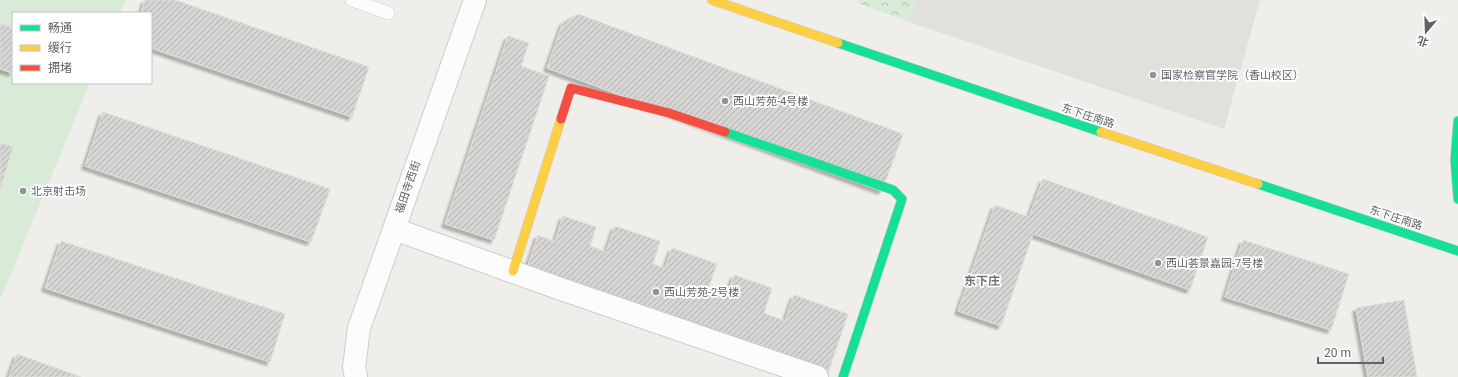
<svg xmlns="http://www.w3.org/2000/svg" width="1458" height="377" font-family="Roboto,'Noto Sans SC',sans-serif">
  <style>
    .education { fill: #e2e0da }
    .grass { fill: #d8ebd6 }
    .forest { fill: url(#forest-crowns) }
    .building { fill: url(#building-hatch); stroke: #deddd9; filter: url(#shadow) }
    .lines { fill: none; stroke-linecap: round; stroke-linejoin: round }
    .lane-casing { stroke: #cbcccc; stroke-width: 14 }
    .street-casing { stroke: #cbcccc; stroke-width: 24 }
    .fast-casing { stroke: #cacacb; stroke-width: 10 }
    .slow-casing { stroke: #cacacb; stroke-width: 10 }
    .jam-casing { stroke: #cacacb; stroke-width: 10 }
    .lane { stroke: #fdfcfc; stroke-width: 13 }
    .street { stroke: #fdfcfc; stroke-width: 22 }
    .fast { stroke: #16e098; stroke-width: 9 }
    .slow { stroke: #ffcf43; stroke-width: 9 }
    .jam { stroke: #f24e42; stroke-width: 9 }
    .poi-dot { fill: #919496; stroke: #fff; stroke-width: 1.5 }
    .labels { text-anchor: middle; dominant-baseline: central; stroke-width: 3.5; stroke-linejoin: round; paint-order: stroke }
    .poi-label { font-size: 11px; fill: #5f6368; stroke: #fff; text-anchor: start }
    .street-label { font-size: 11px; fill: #5f6368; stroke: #fff }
    .neighbourhood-label { font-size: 12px; font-weight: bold; fill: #70757a; stroke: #fff }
  </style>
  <defs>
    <pattern id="forest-crowns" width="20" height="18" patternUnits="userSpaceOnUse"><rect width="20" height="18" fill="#d8ebd6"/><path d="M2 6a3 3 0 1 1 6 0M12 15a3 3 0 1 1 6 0" fill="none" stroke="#b2c2b1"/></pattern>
    <pattern id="building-hatch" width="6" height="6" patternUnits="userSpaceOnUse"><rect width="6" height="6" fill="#d6d5d3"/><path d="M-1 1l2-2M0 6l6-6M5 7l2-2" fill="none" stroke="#b1b0af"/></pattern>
    <filter id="shadow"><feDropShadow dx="-3.5" dy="3.5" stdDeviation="1" flood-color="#0004"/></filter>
  </defs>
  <rect width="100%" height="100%" fill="#efeeea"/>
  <path class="education" d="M 915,0 L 1260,0 L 1224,129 L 909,22 Z"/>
  <path class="grass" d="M 0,0 L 125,0 L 120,13 L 13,13 L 13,83 L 90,83 L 0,300 Z"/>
  <path class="forest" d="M 858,0 L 915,0 L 909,22 L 857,3 Z"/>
  <path class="building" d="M 145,0 L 175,0 L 369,67 L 352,117 L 151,48 L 151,13 L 141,13 Z
    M 578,14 L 903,134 L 882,191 L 547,68 L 563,22 Z
    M 0,23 L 13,28 L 13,73 L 0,69 Z
    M 508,36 L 529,43 L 521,66 L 549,76 L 494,240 L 445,224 Z
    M 103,112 L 330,189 L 311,242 L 85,166 Z
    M 0,143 L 13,147 L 0,190 Z
    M 1043,179 L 1208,237 L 1190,290 L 1033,234 L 1001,326 L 958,311 L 995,205 L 1029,217 Z
    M 563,216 L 596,227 L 590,246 L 606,252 L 615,226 L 660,241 L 653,264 L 665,268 L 672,248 L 717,264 L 708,289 L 727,296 L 734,275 L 772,288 L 764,313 L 785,321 L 794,295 L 848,314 L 828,373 L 527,268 L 538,235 L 555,242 Z
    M 1243,240 L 1349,274 L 1331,330 L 1225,297 Z
    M 61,241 L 285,314 L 270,362 L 45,288 Z
    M 1404,300 L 1417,377 L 1368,377 L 1356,308 Z
    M 17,354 L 81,377 L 9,377 Z"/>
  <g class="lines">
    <defs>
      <path id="lane" d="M 352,0 L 388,13"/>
      <path id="street" d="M 394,229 L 558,288 L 817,377
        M 356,377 L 354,367 L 359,328 L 475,0"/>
      <path id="fast" d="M 838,43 L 1101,132
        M 1458,121 L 1455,160 L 1458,199
        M 725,132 L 893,190 L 902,199 L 843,377
        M 1258,184 L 1458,251"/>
      <path id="slow" d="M 712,0 L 838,43
        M 1101,132 L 1258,184
        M 513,271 L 561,119"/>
      <path id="jam" d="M 561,119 L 571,88 L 669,113 L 725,132"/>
    </defs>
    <use href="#lane" class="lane-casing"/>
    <use href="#street" class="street-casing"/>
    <use href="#fast" class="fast-casing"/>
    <use href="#slow" class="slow-casing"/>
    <use href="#jam" class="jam-casing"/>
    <use href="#lane" class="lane"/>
    <use href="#street" class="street"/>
    <use href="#fast" class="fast"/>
    <use href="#slow" class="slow"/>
    <use href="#jam" class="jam"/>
  </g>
  <g class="poi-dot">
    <circle cx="1153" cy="75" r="4"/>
    <circle cx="725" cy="101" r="4"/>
    <circle cx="23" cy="191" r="4"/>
    <circle cx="1158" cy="263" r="4"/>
    <circle cx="656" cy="292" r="4"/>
  </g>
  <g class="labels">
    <g class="poi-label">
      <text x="1161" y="75">国家检察官学院（香山校区）</text>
      <text x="733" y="101">西山芳苑-4号楼</text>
      <text x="31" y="191">北京射击场</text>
      <text x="1166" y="263">西山荟景嘉园-7号楼</text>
      <text x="664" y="292">西山芳苑-2号楼</text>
    </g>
    <g class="street-label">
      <text transform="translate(1088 116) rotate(18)">东下庄南路</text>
      <text transform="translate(408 187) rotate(-71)">福田寺西街</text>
      <text transform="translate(1396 218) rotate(18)">东下庄南路</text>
    </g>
    <g class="neighbourhood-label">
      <text x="982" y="281">东下庄</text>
    </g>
  </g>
  <rect x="12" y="12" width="140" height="72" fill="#ffffff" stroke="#bfc1c3"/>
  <rect x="20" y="25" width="20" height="6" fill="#16e098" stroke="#bfc1c3"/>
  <text x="48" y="32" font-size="12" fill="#5f6368">畅通</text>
  <rect x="20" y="45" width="20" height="6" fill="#ffcf43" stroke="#bfc1c3"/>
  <text x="48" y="52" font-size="12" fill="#5f6368">缓行</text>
  <rect x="20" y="65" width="20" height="6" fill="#f24e42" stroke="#bfc1c3"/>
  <text x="48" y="72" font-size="12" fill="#5f6368">拥堵</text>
  <g transform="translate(1426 32) rotate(199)" stroke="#ffffff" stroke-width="3" paint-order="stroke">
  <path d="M0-3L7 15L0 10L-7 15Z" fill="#5f6368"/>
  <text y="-6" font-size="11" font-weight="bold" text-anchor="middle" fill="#5f6368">北</text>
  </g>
  <path d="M1318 357v6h65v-6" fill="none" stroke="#5f6368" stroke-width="2"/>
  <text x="1324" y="357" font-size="12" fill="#5f6368" stroke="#ffffff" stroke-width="3" paint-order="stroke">20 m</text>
</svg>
